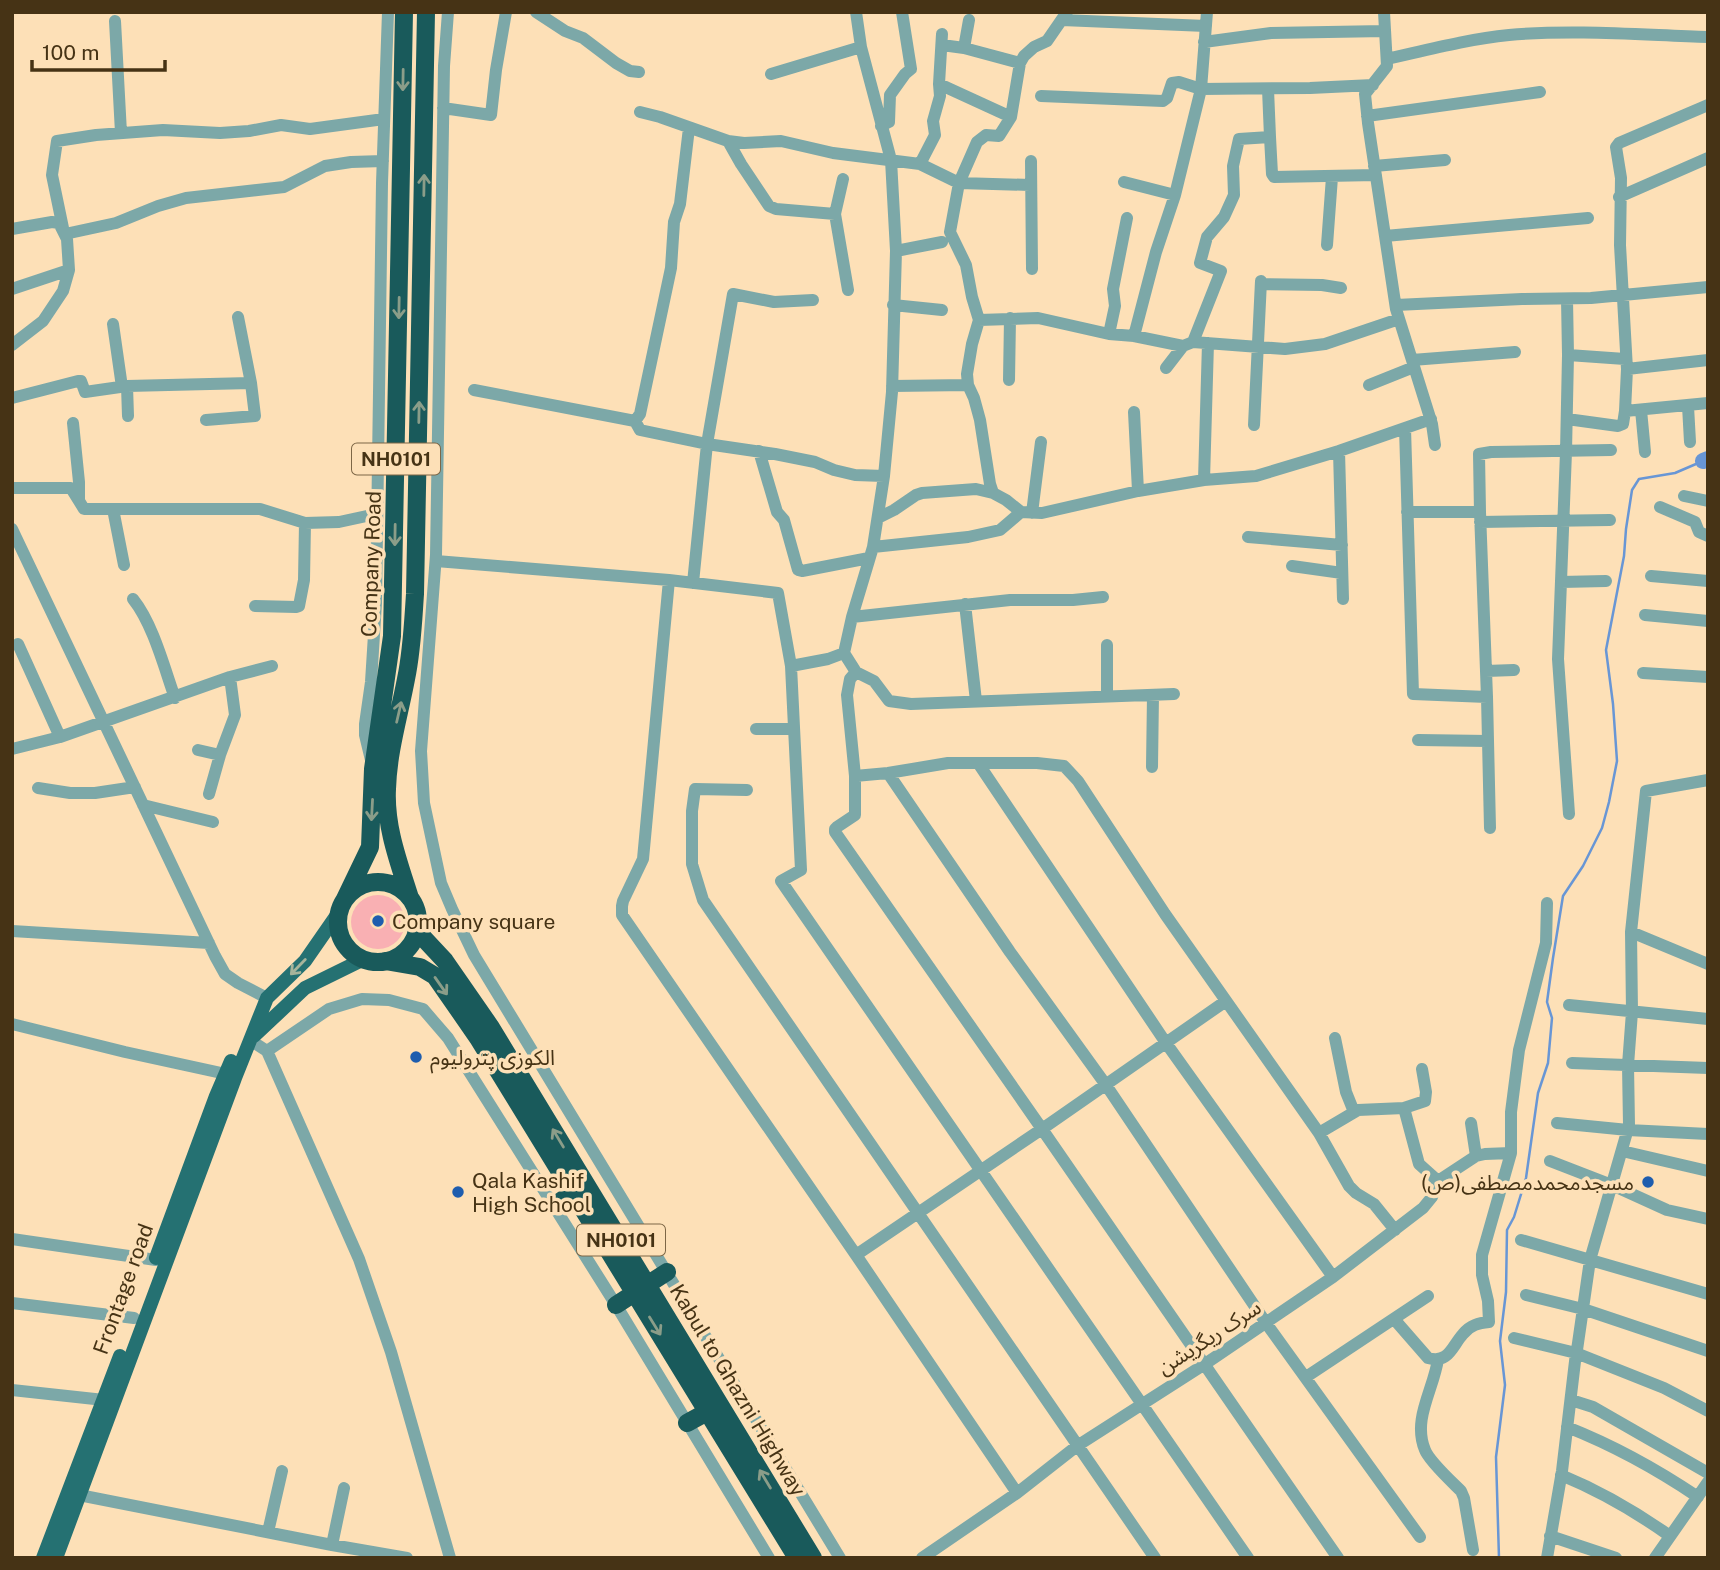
<svg xmlns="http://www.w3.org/2000/svg" width="1720" height="1570" font-family="'Public Sans','Noto Sans Arabic',sans-serif">
  <style>
    .green { fill: #f9b0b3 }
    .lines { fill: none; stroke-linecap: round; stroke-linejoin: round }
    .stream { stroke: #6896d5; stroke-width: 2.5 }
    .river { stroke: #6896d5; stroke-width: 16 }
    .minor { stroke: #7ca8a8; stroke-width: 12 }
    .major { stroke: #257172; stroke-width: 14 }
    .highway { stroke: #195a5b; stroke-width: 18 }
    .oneway { stroke: #8b9d89 }
    .oneway2 { stroke: #a7b49b }
    .poi-dot { fill: #1e5dae; stroke: #fde0b7; stroke-width: 2.5 }
    .labels { text-anchor: middle; dominant-baseline: central; stroke-width: 7; stroke-linejoin: round; paint-order: stroke }
    .shield { fill: #fde0b7; stroke: #7d6746; stroke-width: 2 }
    .shield-label { font-size: 19px; font-weight: bold; fill: #463315 }
    .street-label { font-size: 21px; fill: #463315; stroke: #fde0b7 }
    .poi-label { font-size: 21px; fill: #463315; stroke: #fde0b7; text-anchor: start }
  </style>
  <rect width="100%" height="100%" fill="#fde0b7"/>
  <path class="green" d="M351 922a27 27 0 1 1 54 0a27 27 0 1 1-54 0Z"/>
  <g class="lines">
    <path class="stream" d="M 1499,1558 L 1496,1457 L 1505,1385 L 1500,1341 L 1506,1292 L 1507,1230 L 1514,1217 L 1526,1178 L 1538,1093 L 1548,1063 L 1552,1018 L 1547,1002 L 1553,958 L 1563,896 L 1583,866 L 1602,828 L 1609,802 L 1617,761 L 1613,704 L 1606,650 L 1624,556 L 1626,529 L 1632,490 L 1639,479 L 1675,473 L 1703,461"/>
    <path class="river" d="M 1703,461 L 1708,459"/>
    <path class="minor" d="M 448,12 L 444,66 L 436,555 L 421,751 L 424,803 L 441,883 L 452,909 L 474,955 L 840,1558
      M 536,12 L 565,31 L 583,38 L 616,63 L 630,71 L 639,72
      M 1384,12 L 1387,66 L 1365,94 L 1368,123 L 1396,309 L 1432,424 L 1435,445
      M 1062,20 L 1206,26
      M 115,21 L 121,133
      M 1204,42 L 1271,33 L 1385,31
      M 942,45 L 964,48 L 1020,63
      M 964,48 L 969,20
      M 1387,59 C 1427,50 1468,39 1509,35 C 1575,29 1642,35 1708,37
      M 771,74 L 861,47
      M 939,84 L 1011,117
      M 1041,96 L 1163,101 L 1167,98 L 1172,83 L 1179,82 L 1201,89 L 1310,88 L 1373,85
      M 443,108 L 491,115 L 496,70 L 506,12
      M 640,112 L 660,117 L 728,141 L 744,143 L 781,141 L 833,153 L 920,164 L 959,183 L 1030,185
      M 1367,116 L 1540,92
      M 881,126 L 889,122 L 890,95 L 905,74 L 911,69 L 902,12
      M 1270,137 L 1272,174 L 1274,177 L 1376,175
      M 728,141 L 741,164 L 769,206 L 776,209 L 835,214
      M 1031,161 L 1032,269
      M 920,164 L 935,135 L 933,121 L 940,96 L 939,84 L 942,34
      M 1374,166 L 1445,160
      M 843,179 L 835,214 L 848,290
      M 1124,182 L 1175,195
      M 1619,197 L 1708,158
      M 63,228 L 52,175 L 57,141 L 96,135 L 163,130 L 220,133 L 249,131 L 281,125 L 310,129 L 384,119
      M 12,229 L 52,222 L 59,223 L 67,239 L 69,270 L 63,291 L 43,321 L 12,345
      M 65,234 L 116,223 L 158,206 L 186,198 L 284,187 L 325,166 L 351,162 L 383,161
      M 1385,236 L 1588,218
      M 1327,245 L 1332,177
      M 896,251 L 942,242
      M 1261,284 L 1322,285 L 1341,288
      M 12,289 L 69,270
      M 1567,299 L 1568,355 L 1566,452 L 1558,659 L 1569,814
      M 893,305 L 942,310
      M 1396,305 L 1522,299 L 1591,298 L 1708,287
      M 979,320 L 1038,318 L 1109,334 L 1134,336 L 1183,346
      M 113,324 L 122,387
      M 1109,334 L 1115,306 L 1113,289 L 1127,218
      M 1134,336 L 1156,252 L 1175,195 L 1201,89 L 1207,12
      M 1193,342 L 1221,271 L 1200,263 L 1207,237 L 1224,217 L 1234,195 L 1233,166 L 1239,139 L 1270,137 L 1268,89
      M 1568,355 L 1625,359
      M 1412,360 L 1515,352
      M 1166,368 L 1183,346 L 1193,342 L 1285,349 L 1325,344 L 1399,319
      M 1627,369 L 1708,360
      M 1009,380 L 1010,318
      M 1369,385 L 1414,367
      M 127,386 L 128,416
      M 892,386 L 968,385
      M 474,390 L 635,421 L 640,414 L 671,268 L 674,222 L 680,204 L 689,128
      M 12,398 L 78,381 L 81,381 L 85,392 L 127,386 L 251,383
      M 1688,406 L 1690,442
      M 1641,410 L 1645,452
      M 1625,411 L 1708,403
      M 1134,412 L 1138,491
      M 1567,419 L 1618,426 L 1623,424 L 1625,411 L 1627,369 L 1620,245 L 1621,178 L 1616,147 L 1619,143 L 1708,105
      M 206,420 L 255,416 L 251,383 L 238,317
      M 635,421 L 640,430 L 707,444 L 775,454 L 815,462 L 834,470 L 855,475 L 884,476
      M 73,423 L 79,482 L 79,499
      M 1254,425 L 1261,281
      M 1405,428 L 1413,694 L 1487,697
      M 759,451 L 777,512 L 784,520 L 798,570 L 802,571 L 869,558
      M 1339,451 L 1343,599
      M 1204,480 L 1208,343
      M 12,488 L 71,488 L 84,509 L 260,509 L 305,523 L 339,522 L 376,514
      M 1684,496 L 1708,501
      M 1660,507 L 1695,522 L 1699,532 L 1708,536
      M 113,509 L 124,565
      M 1021,512 L 1006,500 L 993,493 L 990,484 L 980,420 L 974,398 L 968,385 L 967,374 L 972,344 L 979,320 L 972,297 L 966,265 L 950,232 L 959,183 L 977,142 L 986,135 L 999,136 L 1011,117 L 1020,63 L 1024,56 L 1034,47 L 1047,41 L 1067,12
      M 1407,512 L 1480,512
      M 1032,513 L 1041,442
      M 878,518 L 894,510 L 916,495 L 922,493 L 976,489 L 993,493
      M 1480,522 L 1610,520
      M 12,529 L 215,956 L 225,974 L 238,983 L 267,998
      M 1248,537 L 1342,545
      M 873,547 L 968,537 L 1000,530 L 1021,512 L 1042,513 L 1138,491 L 1204,480 L 1256,476 L 1339,451 L 1431,419
      M 436,561 L 669,580 L 778,593 L 791,666 L 801,870 L 781,881 L 1248,1558
      M 1292,566 L 1342,573
      M 1651,576 L 1708,581
      M 669,580 L 643,859 L 623,901 L 622,906 L 622,915 L 856,1255 L 1017,1493
      M 1561,582 L 1606,581
      M 693,583 L 707,444 L 733,294 L 774,302 L 813,300
      M 133,599 C 153,624 164,667 175,698
      M 965,604 L 976,701
      M 255,606 L 296,607 L 299,606 L 304,580 L 305,523
      M 1645,615 L 1708,621
      M 852,617 L 1010,600 L 1073,600 L 1103,597
      M 18,644 L 60,737
      M 844,653 L 856,672 L 874,681 L 889,701 L 911,704 L 1174,694
      M 791,666 L 828,659 L 844,653 L 852,617 L 873,547 L 884,476 L 892,392 L 896,251 L 891,160 L 861,47 L 856,12
      M 1486,671 L 1514,670
      M 1643,673 L 1708,677
      M 1107,696 L 1107,645
      M 756,729 L 793,729
      M 1418,740 L 1488,741
      M 12,749 L 60,737 L 230,677 L 272,666
      M 198,750 L 220,755
      M 371,760 L 365,735 L 365,724 L 371,682 L 376,603 L 382,183 L 388,12
      M 978,763 L 1166,1043 L 1333,1277
      M 1152,767 L 1153,695
      M 888,773 L 1010,952 L 1106,1085 L 1266,1323 L 1420,1537
      M 855,776 L 847,695 L 850,679 L 856,672
      M 38,788 L 70,793 L 95,793 L 135,787
      M 747,790 L 695,789 L 692,811 L 692,864 L 703,900 L 1155,1558
      M 209,794 L 220,755 L 235,715 L 230,677
      M 143,805 L 213,822
      M 1490,828 L 1487,697 L 1480,512 L 1479,454 L 1491,452 L 1611,450
      M 12,931 L 209,943
      M 1631,932 L 1708,964
      M 1569,1005 L 1708,1019
      M 12,1024 L 125,1052 L 226,1074
      M 1335,1038 L 1346,1092 L 1354,1112
      M 250,1040 L 267,1051 L 359,1259 L 391,1352 L 450,1558
      M 267,1051 L 329,1009 L 362,999 L 389,1000 L 423,1009 L 448,1038 L 616,1305 L 769,1558
      M 1572,1063 L 1708,1068
      M 1404,1108 L 1419,1164 L 1438,1181
      M 1471,1123 L 1476,1156
      M 1557,1123 L 1628,1130 L 1708,1134
      M 1319,1133 L 1358,1110 L 1404,1108 L 1425,1101 L 1426,1092 L 1422,1069
      M 1622,1151 L 1708,1171
      M 1550,1161 L 1612,1185 L 1667,1210 L 1708,1219
      M 12,1239 L 156,1260
      M 1521,1240 L 1708,1294
      M 856,1255 L 1042,1129 L 1226,1001
      M 1526,1295 L 1583,1309 L 1708,1351
      M 12,1303 L 134,1318
      M 1394,1319 L 1428,1358 C 1449,1364 1452,1346 1463,1334 C 1470,1325 1479,1323 1489,1322 L 1488,1301 L 1482,1275 L 1482,1255 L 1511,1153 L 1511,1112 L 1519,1050 L 1546,943 L 1547,903
      M 1514,1338 L 1576,1353 L 1664,1388 L 1708,1411
      M 1438,1359 C 1434,1389 1412,1419 1425,1450 C 1429,1461 1452,1482 1461,1491 L 1464,1498 L 1473,1550
      M 1306,1377 L 1428,1296
      M 12,1390 L 104,1400
      M 1571,1400 L 1593,1407 L 1708,1473
      M 1567,1427 C 1615,1446 1655,1468 1698,1497
      M 1561,1475 C 1600,1491 1636,1512 1670,1536
      M 79,1495 L 332,1545 L 407,1558
      M 268,1532 L 282,1471
      M 1550,1536 L 1616,1558
      M 332,1545 L 344,1488
      M 922,1558 L 1017,1493 L 1077,1446 L 1205,1364 L 1333,1277 L 1423,1208 L 1432,1197 L 1438,1181 L 1476,1156 L 1485,1154 L 1511,1153
      M 1338,1558 L 1042,1129 L 835,832 L 835,829 L 837,827 L 855,815 L 855,776 L 888,773 L 948,763 L 1037,763 L 1064,766 L 1078,781 L 1165,914 L 1319,1133 L 1349,1186 L 1356,1193 L 1374,1204 L 1395,1230
      M 1547,1558 L 1562,1471 L 1576,1353 L 1577,1350 L 1590,1260 L 1629,1125 L 1628,1065 L 1632,1012 L 1631,932 L 1646,791 L 1708,780
      M 1655,1558 L 1708,1482"/>
    <path class="major" d="M 254,1036 L 305,988 L 364,959
      M 156,1258 L 216,1096 L 231,1061
      M 43,1558 L 120,1356
      M 56,1558 L 235,1078 L 267,998 L 305,961 L 339,912"/>
    <path class="highway" d="M338 922a40 40 0 1 1 80 0a40 40 0 1 1-80 0Z
      M 410,898 C 399,863 385,827 387,789 C 388,752 399,716 406,679 C 412,651 413,623 415,594 L 426,12
      M 345,899 L 370,847 L 373,769 L 392,636 L 404,12
      M 417,931 L 445,961 L 490,1026 L 813,1558
      M 385,961 L 420,967 L 435,976 L 478,1038 L 797,1558
      M 554,1206 L 572,1193
      M 616,1305 L 667,1272
      M 687,1423 L 707,1412"/>
  </g>
  <defs><path id="oneway-shaft" d="M-6 0H5M1.5-3L5.5 0L1.5 3" fill="none" stroke-width="1.6" stroke-linecap="round" stroke-linejoin="round" transform="scale(1.75)"/></defs>
  <g class="oneway">
    <use href="#oneway-shaft" transform="translate(403 80) rotate(91)"/>
    <use href="#oneway-shaft" transform="translate(424 185) rotate(-89)"/>
    <use href="#oneway-shaft" transform="translate(399 308) rotate(91)"/>
    <use href="#oneway-shaft" transform="translate(419 412) rotate(-89)"/>
    <use href="#oneway-shaft" transform="translate(395 535) rotate(91)"/>
    <use href="#oneway-shaft" transform="translate(399 712) rotate(-77)"/>
    <use href="#oneway-shaft" transform="translate(372 810) rotate(93)"/>
    <use href="#oneway-shaft" transform="translate(441 986) rotate(55)"/>
    <use href="#oneway-shaft" transform="translate(558 1138) rotate(-121)"/>
    <use href="#oneway-shaft" transform="translate(655 1326) rotate(58)"/>
    <use href="#oneway-shaft" transform="translate(765 1479) rotate(-121)"/>
  </g>
  <use class="oneway2" href="#oneway-shaft" transform="translate(298 967) rotate(134)"/>
  <g class="poi-dot">
    <circle cx="378" cy="921" r="7"/>
    <circle cx="416" cy="1057" r="7"/>
    <circle cx="1648" cy="1182" r="7"/>
    <circle cx="458" cy="1192" r="7"/>
  </g>
  <g class="labels">
    <g class="shield">
      <rect x="352" y="443.5" width="88" height="31" rx="5"/>
      <rect x="577" y="1224.5" width="88" height="31" rx="5"/>
    </g>
    <g class="shield-label">
      <text x="396" y="459">NH0101</text>
      <text x="621" y="1240">NH0101</text>
    </g>
    <g class="street-label">
      <text transform="translate(371 564) rotate(-88)">Company Road</text>
      <text transform="translate(123 1289) rotate(-70)">Frontage road</text>
      <text transform="translate(1209 1337) rotate(-33)">سرک ریگریشن</text>
      <text transform="translate(738 1390) rotate(59)">Kabul to Ghazni Highway</text>
    </g>
    <g class="poi-label">
      <text x="392" y="921">Company square</text>
      <text x="430" y="1057">الکوزی پترولیوم</text>
      <text x="472" y="1180">Qala Kashif<tspan x="472" dy="24">High School</tspan></text>
      <text x="1634" y="1182" text-anchor="end">مسجدمحمدمصطفی(ص)</text>
    </g>
  </g>
  <rect width="1720" height="1570" fill="none" stroke="#463315" stroke-width="28"/>
  <path d="M32 60v10h133v-10" fill="none" stroke="#463315" stroke-width="3.5"/>
  <text x="42" y="60" font-size="21" fill="#463315" stroke="#fde0b7" stroke-width="5" paint-order="stroke">100 m</text>
</svg>
